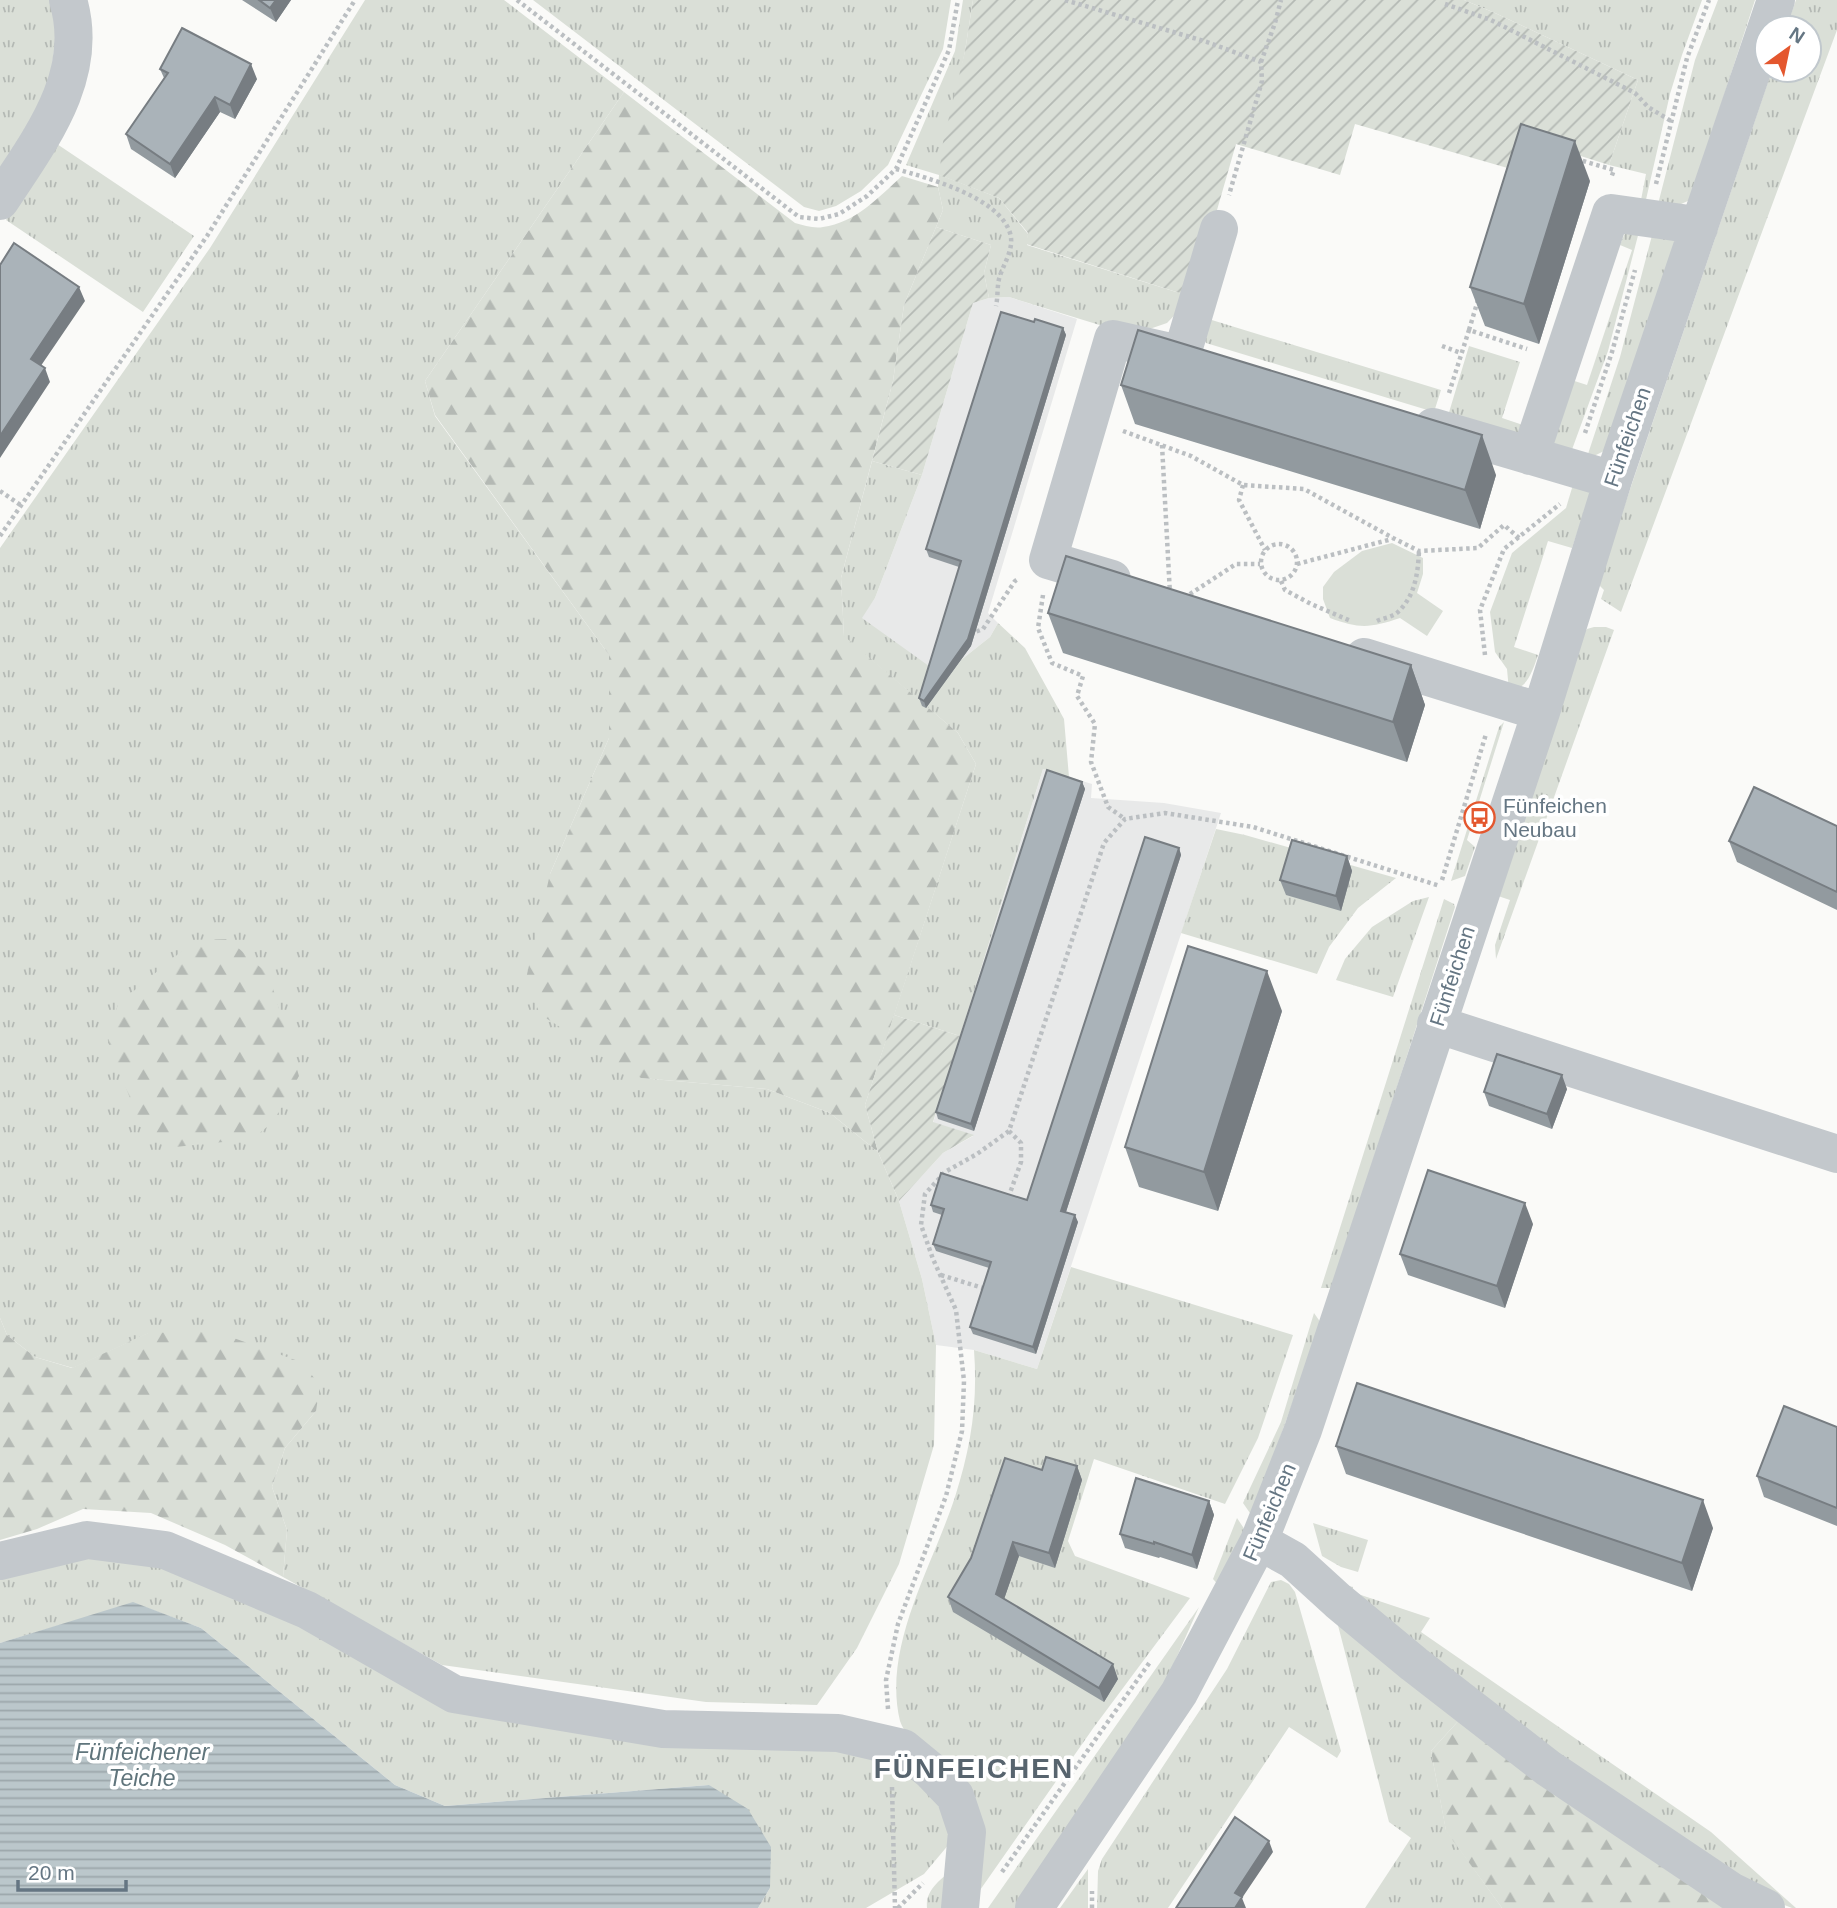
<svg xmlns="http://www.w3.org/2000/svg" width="1837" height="1908" font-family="Helvetica,sans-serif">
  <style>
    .built { fill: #e8e9e9 }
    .grass { fill: url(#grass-tufts) }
    .forest { fill: url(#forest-firs) }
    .park { fill: #dadfd7 }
    .garden { fill: url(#garden-furrows) }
    .water { fill: url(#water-rules) }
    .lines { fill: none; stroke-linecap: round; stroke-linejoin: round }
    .path { stroke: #bbbfc2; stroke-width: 4.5; stroke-dasharray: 3.5 3.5; stroke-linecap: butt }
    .minor { stroke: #c3c8cc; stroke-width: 38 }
    .wall { fill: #929a9f }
    .shaded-wall { fill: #777d82 }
    .building { fill: #aab3b9; stroke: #777d82; stroke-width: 2 }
    .labels { text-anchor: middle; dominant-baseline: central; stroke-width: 7; stroke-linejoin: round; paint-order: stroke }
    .street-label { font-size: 21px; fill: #657683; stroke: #fff }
    .poi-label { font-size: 21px; fill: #657683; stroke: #fff; text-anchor: start }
    .water-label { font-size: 23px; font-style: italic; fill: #60757c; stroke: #fff }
    .district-label { font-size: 28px; font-weight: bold; letter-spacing: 2px; fill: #57646e; stroke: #fff }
  </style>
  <defs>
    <pattern id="grass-tufts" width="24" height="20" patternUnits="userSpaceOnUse" patternTransform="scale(1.75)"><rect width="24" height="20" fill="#dadfd7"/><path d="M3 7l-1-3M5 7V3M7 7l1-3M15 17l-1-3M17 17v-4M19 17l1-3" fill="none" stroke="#b4b9b4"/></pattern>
    <pattern id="forest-firs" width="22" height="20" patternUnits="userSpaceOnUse" patternTransform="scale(1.75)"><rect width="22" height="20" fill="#dadfd7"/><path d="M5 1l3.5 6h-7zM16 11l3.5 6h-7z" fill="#b4b9b4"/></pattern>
    <pattern id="garden-furrows" width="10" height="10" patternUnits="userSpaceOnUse" patternTransform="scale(1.75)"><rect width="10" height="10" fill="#dadfd7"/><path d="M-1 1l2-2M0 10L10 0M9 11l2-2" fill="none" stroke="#b4b9b4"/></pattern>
    <pattern id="water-rules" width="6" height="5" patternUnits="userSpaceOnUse" patternTransform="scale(1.75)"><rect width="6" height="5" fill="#bbc7cb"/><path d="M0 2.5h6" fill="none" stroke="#9ca6aa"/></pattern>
  </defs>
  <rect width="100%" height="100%" fill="#fafaf8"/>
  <path class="built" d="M 1009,297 L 1077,319 L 988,613 L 998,623 L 990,637 L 961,660 L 947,680 L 861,618 L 875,598 L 922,475 L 973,303 L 989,298 Z
    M 1043,769 L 1092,784 L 1091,798 L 1164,803 L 1221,813 L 1037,1369 L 974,1350 L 936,1345 L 922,1279 L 899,1201 L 943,1153 L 973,1136 L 933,1123 Z"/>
  <path class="grass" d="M 0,0 L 57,0 L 60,9 L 48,93 L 0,175 Z
    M 365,0 L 504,0 L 624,92 L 425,381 L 435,416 L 609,655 L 609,738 L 550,874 L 641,1078 L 767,1089 L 830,1113 L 878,1152 L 899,1201 L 922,1279 L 936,1345 L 934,1445 L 899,1564 L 857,1648 L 817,1705 L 706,1702 L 442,1665 L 283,1577 L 287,1530 L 272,1487 L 285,1448 L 316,1411 L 149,1333 L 73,1368 L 35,1357 L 7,1335 L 0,1318 L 0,548 L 210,248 Z
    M 533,0 L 951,0 L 943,49 L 888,165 L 861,191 L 836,206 L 819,211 L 804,207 Z
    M 963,0 L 973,0 L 965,51 L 940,175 L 999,198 L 1028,234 L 1027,245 L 1192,297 L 1167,323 L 1132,335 L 1009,297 L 989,298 L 984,273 L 991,245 L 936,227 L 943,210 L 938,187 L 939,175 L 906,165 L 955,51 Z
    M 1464,0 L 1702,0 L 1682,55 L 1670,94 L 1645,204 L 1641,200 L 1646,174 L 1609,165 L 1638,80 L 1495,13 Z
    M 1718,0 L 1755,0 L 1690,200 L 1670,209 L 1657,208 L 1695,60 Z
    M 1796,0 L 1837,0 L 1837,30 L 1621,612 L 1601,599 L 1604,590 L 1598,584 L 1772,70 L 1809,70 L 1809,28 L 1786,28 Z
    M 54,142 L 194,236 L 143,312 L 6,220 Z
    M 1641,224 L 1608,351 L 1570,455 L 1553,445 L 1562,377 L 1587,385 L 1632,250 L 1620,245 L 1627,228 Z
    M 1655,224 L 1677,237 L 1606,450 L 1586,460 L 1620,357 Z
    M 1202,317 L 1441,390 L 1434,412 L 1206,343 L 1200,329 Z
    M 1469,346 L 1520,362 L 1502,418 L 1526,426 L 1515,439 L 1447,419 Z
    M 872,461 L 922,475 L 875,598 L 862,618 L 947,679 L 961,660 L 990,637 L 998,623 L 1025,648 L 1064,719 L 1069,777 L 1043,769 L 960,1036 L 894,1015 L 976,764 L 958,733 L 844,637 L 841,578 Z
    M 1575,478 L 1591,492 L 1572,548 L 1548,541 L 1514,647 L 1538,655 C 1533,670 1527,690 1509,691 L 1507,669 L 1495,652 L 1490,612 L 1512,553 L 1566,508 Z
    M 1594,627 L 1606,627 L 1614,630 L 1496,959 L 1495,945 L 1510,900 L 1498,896 L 1580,639 L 1587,629 Z
    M 1504,722 L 1467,840 L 1475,847 L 1465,876 L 1451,881 L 1499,727 Z
    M 1216,829 L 1245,835 L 1396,878 L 1358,908 L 1329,947 L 1317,974 L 1181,933 Z
    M 1429,897 L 1393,997 L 1336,980 L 1345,959 L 1372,927 L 1413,901 Z
    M 1444,899 L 1454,904 L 1455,907 L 1332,1288 L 1321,1288 Z
    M 1071,1267 L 1293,1335 L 1258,1438 L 1225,1504 L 1094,1459 L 1068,1541 L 1075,1556 L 1190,1598 L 1094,1727 L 978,1893 L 910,1740 C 907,1734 902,1727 900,1721 C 882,1647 933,1565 955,1497 C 971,1447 978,1403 974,1350 L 1037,1369 Z
    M 1314,1313 L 1321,1323 L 1252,1516 L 1243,1503 L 1281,1422 Z
    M 1237,1518 L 1245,1530 L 1220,1587 L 1213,1579 Z
    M 1313,1523 L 1368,1540 L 1358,1572 L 1341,1567 L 1322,1556 Z
    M 91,1553 L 165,1558 L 293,1618 L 451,1708 L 865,1750 L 927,1778 L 955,1837 L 924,1874 L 866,1908 L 758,1908 L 770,1888 L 709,1785 L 445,1806 L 395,1785 L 201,1628 L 134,1603 L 0,1643 L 0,1577 Z
    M 1281,1580 L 1289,1584 L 1295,1592 L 1341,1751 L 1337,1758 L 1289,1727 L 1168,1908 L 1097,1908 L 1098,1871 L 1102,1859 L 1227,1669 L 1271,1582 Z
    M 1334,1583 L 1353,1587 L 1352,1592 L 1430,1618 L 1421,1632 L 1711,1832 L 1796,1908 L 1792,1908 L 1764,1897 L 1493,1709 Z
    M 1199,1607 L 1166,1681 L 1018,1908 L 988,1908 Z
    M 1334,1610 L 1461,1718 L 1431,1751 L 1446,1830 L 1502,1908 L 1365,1908 L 1411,1838 L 1389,1822 Z
    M 954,1868 L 950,1908 L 927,1908 C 925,1889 942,1879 954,1868 Z
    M 1088,1869 L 1088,1908 L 1060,1908 Z"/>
  <path class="forest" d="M 624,92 L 795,223 C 804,225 814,229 823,227 C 855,223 879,197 902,176 L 938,187 L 943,210 L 904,305 L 893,381 L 841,578 L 844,636 L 958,733 L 976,764 L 865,1105 L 878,1152 L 830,1113 L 767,1089 L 641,1078 L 541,1015 L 525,983 L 550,874 L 609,738 L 609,655 L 435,415 L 425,381 Z
    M 228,939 L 269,975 L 299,1076 L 273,1122 L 252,1139 L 175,1147 L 144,1134 L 108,1042 L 118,1004 L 195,940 Z
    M 0,1318 L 7,1335 L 35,1357 L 72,1368 L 148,1333 L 214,1331 L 301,1362 L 320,1385 L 316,1411 L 285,1448 L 272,1487 L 287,1530 L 283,1577 L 225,1545 L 151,1513 L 83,1509 L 37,1529 L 0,1540 Z
    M 1461,1718 L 1732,1908 L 1502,1908 L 1446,1831 L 1431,1751 Z"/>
  <path class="park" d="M 1392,543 L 1423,558 L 1423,574 L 1417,593 L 1443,611 L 1427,636 L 1400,618 C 1370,628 1360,629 1330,618 L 1323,599 L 1323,587 L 1334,572 L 1362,551 Z"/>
  <path class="garden" d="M 973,0 L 1464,0 L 1495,13 L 1638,80 L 1609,165 L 1521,137 L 1511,169 L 1355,124 L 1340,175 L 1236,144 L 1192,297 L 1026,244 L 1028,233 L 999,198 L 939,175 L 943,142 L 965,51 Z
    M 936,227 L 991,245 L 984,273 L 989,298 L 973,303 L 922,475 L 872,461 L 893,381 L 904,305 Z
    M 894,1015 L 960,1036 L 933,1122 L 974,1135 L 943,1153 L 899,1201 L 878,1152 L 865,1105 Z"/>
  <path class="water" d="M 133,1602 L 201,1628 L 395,1785 L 445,1806 L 709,1785 L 748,1809 L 771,1847 L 770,1888 L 758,1908 L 0,1908 L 0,1643 Z"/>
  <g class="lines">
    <path class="path" d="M 517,0 L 799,217 L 819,219 L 839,214 L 867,196 L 896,169 L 949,50 L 958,0
      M 1065,0 L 1207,42 L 1261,62 L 1262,81 L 1229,195
      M 1445,4 L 1491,20 L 1635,93 L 1648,107 L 1671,121
      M 1261,62 L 1275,23 L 1281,0
      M 1576,159 L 1614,170 L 1611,178
      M 896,169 C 928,178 999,197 1010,233 C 1015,249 1003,264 999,279 C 997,288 998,297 996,306
      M 1656,184 L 1687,58 L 1709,0
      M 1469,330 L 1478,300
      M 1442,346 L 1461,353
      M 1449,393 L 1469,330 L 1527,349
      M 1123,431 L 1191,456 L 1243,485 L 1304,489 L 1393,538 L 1419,551 L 1478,548 L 1504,525 L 1519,538
      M 1585,433 L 1612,352 L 1635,270
      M 1162,445 L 1170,594
      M 1243,485 L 1239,500 L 1265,550
      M 0,491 L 22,506
      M 0,536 L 207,236 L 355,0
      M1261 562a18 18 0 1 1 36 0a18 18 0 1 1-36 0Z
      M 1297,564 L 1392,539
      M 1281,581 L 1285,590 L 1311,604 L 1351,621
      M 1043,595 L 1038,628 L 1052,663 L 1083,676 L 1077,696 L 1095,724 L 1091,762 L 1108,807 L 1125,819
      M 1184,598 L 1236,564 L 1260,564
      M 1377,621 C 1383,618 1393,617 1398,612 C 1415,596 1418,573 1419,551
      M 970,634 L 983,629 L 1015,581 L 1018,579
      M 1485,655 L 1480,610 L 1504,549 L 1560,504
      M 1442,880 L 1486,734
      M 1009,1131 L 1021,1143 L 1021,1162 L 1010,1193
      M 941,1275 L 986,1289
      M 888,1709 L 886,1680 L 898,1624 L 946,1496 L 962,1431 L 964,1381 L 956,1310 L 933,1259 L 921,1225 L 925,1194 L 945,1172 L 977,1154 L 1009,1131 L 1104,843 L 1125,819 L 1165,813 L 1253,827 L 1440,886
      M 892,1787 L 895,1908
      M 1002,1872 L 1150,1662
      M 898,1908 L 923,1883
      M 1092,1908 L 1092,1891"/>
    <path class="minor" d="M 0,201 C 39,141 91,76 68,0
      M 1182,354 L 1219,229
      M 1433,427 L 1613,480
      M 1530,456 L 1611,213 L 1682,223 L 1699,228
      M 1112,579 L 1048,560 L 1113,339 L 1184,355
      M 1364,657 L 1541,712
      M 1436,1024 L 1837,1154
      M 1259,1541 L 1293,1560 L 1338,1601 L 1414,1664 L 1548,1768 L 1731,1891 L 1766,1908
      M 0,1561 L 87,1540 L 165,1550 L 307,1610 L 454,1694 L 663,1729 L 838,1733 L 903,1748 L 931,1771 L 955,1796 L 967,1832 L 960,1908
      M 1034,1908 L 1179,1693 L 1259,1541 L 1303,1430 L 1541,712 L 1613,480 L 1776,0"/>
  </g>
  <path class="wall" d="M 242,0 L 291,0 L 276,22 Z
    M 160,69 L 257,79 L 235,119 L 220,112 L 175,178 L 131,149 L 126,134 L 164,78 Z
    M 1590,181 L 1539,344 L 1485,326 L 1470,287 Z
    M 1034,322 L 1063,328 L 1066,335 L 971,646 L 926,708 L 922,706 L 919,698 L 959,567 L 929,557 L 926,549 Z
    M 1121,385 L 1496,475 L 1480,529 L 1135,424 Z
    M 1048,613 L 1411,665 L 1425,705 L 1407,762 L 1063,653 Z
    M 1082,782 L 1085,789 L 974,1131 L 938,1119 L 936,1112 Z
    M 1837,826 L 1837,910 L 1737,862 L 1729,841 Z
    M 1179,848 L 1181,855 L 1066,1212 L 1078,1222 L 1036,1354 L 973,1334 L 970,1327 L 989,1268 L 936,1251 L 933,1244 L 942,1215 L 933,1212 L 931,1205 L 1027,1200 Z
    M 1347,856 L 1352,871 L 1341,911 L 1286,895 L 1280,880 Z
    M 1282,1011 L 1218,1211 L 1139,1187 L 1125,1147 Z
    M 1567,1089 L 1552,1129 L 1489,1106 L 1484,1092 Z
    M 1533,1224 L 1505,1308 L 1408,1275 L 1400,1254 Z
    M 1837,1427 L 1837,1526 L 1764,1497 L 1757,1476 Z
    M 1336,1446 L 1713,1528 L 1692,1591 L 1346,1474 Z
    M 1077,1466 L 1082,1480 L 1055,1568 L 1019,1556 L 1004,1599 L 1118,1679 L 1104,1702 L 953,1612 L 948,1597 Z
    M 1209,1501 L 1214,1515 L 1197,1569 L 1160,1557 L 1159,1558 L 1125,1548 L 1120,1534 Z"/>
  <path class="shaded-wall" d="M 276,0 L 291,0 L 276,22 L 270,8 Z
    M 251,64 L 257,79 L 235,119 L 230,105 Z
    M 215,97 L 220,112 L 175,178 L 170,164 Z
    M 1575,141 L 1590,181 L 1539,344 L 1524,304 Z
    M 79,287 L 85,301 L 36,373 L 31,359 Z
    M 1063,328 L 1066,335 L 971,646 L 926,708 L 924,701 Z
    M 45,368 L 50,382 L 0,458 L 0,436 Z
    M 1482,435 L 1496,475 L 1480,529 L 1465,490 Z
    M 1411,665 L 1425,705 L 1407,762 L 1393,722 Z
    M 1082,782 L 1085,789 L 974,1131 L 971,1124 Z
    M 1179,848 L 1181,855 L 1064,1218 L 1061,1211 Z
    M 1347,856 L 1352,871 L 1341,911 L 1336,896 Z
    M 1267,971 L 1282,1011 L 1218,1211 L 1204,1172 Z
    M 1562,1075 L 1567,1089 L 1552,1129 L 1547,1114 Z
    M 1525,1203 L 1533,1224 L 1505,1308 L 1497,1286 Z
    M 1075,1215 L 1078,1222 L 1036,1354 L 1033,1347 Z
    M 1077,1466 L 1082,1480 L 1055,1568 L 1049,1553 Z
    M 1703,1500 L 1713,1528 L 1692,1591 L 1682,1563 Z
    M 1209,1501 L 1214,1515 L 1197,1569 L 1192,1555 Z
    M 1013,1542 L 1019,1556 L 1001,1608 L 996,1594 Z
    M 1113,1664 L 1118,1679 L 1104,1702 L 1099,1688 Z
    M 1269,1841 L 1273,1852 L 1242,1898 L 1246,1908 L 1235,1908 L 1235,1893 Z"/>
  <path class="building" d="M 259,0 L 276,0 L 270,8 Z
    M 182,28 L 251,64 L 230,105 L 215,97 L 170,164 L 126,134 L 168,73 L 160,69 Z
    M 1521,124 L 1575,141 L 1524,304 L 1470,287 Z
    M 14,243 L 79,287 L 31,359 L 45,368 L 0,436 L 0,265 Z
    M 1001,312 L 1034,322 L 1035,319 L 1063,328 L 968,639 L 924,701 L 919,698 L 961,561 L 926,549 Z
    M 1138,330 L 1482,435 L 1465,490 L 1121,385 Z
    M 1066,556 L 1411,665 L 1393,722 L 1048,613 Z
    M 1047,770 L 1082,782 L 971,1124 L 936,1112 Z
    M 1754,787 L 1837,826 L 1837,892 L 1729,841 Z
    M 1145,837 L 1179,848 L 1061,1211 L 1075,1215 L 1033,1347 L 970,1327 L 991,1262 L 933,1244 L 944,1209 L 931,1205 L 941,1173 L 1027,1200 Z
    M 1292,840 L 1347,856 L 1336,896 L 1280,880 Z
    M 1188,946 L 1267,971 L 1204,1172 L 1125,1147 Z
    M 1497,1054 L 1562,1075 L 1547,1114 L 1484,1092 Z
    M 1428,1170 L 1525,1203 L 1497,1286 L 1400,1254 Z
    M 1357,1383 L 1703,1500 L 1682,1563 L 1336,1446 Z
    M 1784,1406 L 1837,1427 L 1837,1508 L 1757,1476 Z
    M 1046,1457 L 1077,1466 L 1049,1553 L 1013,1542 L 996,1594 L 1113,1664 L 1099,1688 L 948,1597 L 971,1558 L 1005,1458 L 1042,1470 Z
    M 1136,1478 L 1209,1501 L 1192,1555 L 1154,1542 L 1154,1544 L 1120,1534 Z
    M 1235,1817 L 1269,1841 L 1235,1893 L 1242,1897 L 1235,1908 L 1176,1908 Z"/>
  <defs>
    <symbol id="bus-ring" viewBox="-11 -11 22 22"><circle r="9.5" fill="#fff" stroke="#e4572e" stroke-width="1.5"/><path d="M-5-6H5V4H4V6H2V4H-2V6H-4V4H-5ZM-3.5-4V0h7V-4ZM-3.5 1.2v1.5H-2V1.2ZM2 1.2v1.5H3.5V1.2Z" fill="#e4572e"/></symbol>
  </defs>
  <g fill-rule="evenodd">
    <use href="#bus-ring" x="1462" y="800" width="35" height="35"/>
  </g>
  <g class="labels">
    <g class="street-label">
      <text transform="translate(1627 437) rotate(-71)">Fünfeichen</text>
      <text transform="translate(1452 976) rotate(-72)">Fünfeichen</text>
      <text transform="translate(1269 1512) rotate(-67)">Fünfeichen</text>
    </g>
    <g class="poi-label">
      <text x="1503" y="805">Fünfeichen<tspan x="1503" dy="24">Neubau</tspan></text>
    </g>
    <g class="water-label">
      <text x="142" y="1752">Fünfeichener<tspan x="142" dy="26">Teiche</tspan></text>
    </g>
    <g class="district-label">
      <text x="974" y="1768">FÜNFEICHEN</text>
    </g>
  </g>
  <g transform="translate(1788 49) rotate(33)"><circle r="33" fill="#ffffff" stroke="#c1c8cd" stroke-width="2"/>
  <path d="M0-5L12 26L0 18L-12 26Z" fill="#e4572e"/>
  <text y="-10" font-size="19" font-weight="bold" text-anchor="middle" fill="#657683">N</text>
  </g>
  <path d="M18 1880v10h108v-10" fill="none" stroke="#657683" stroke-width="3.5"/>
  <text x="28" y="1880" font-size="21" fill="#657683" stroke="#ffffff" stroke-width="5" paint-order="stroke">20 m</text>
</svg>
